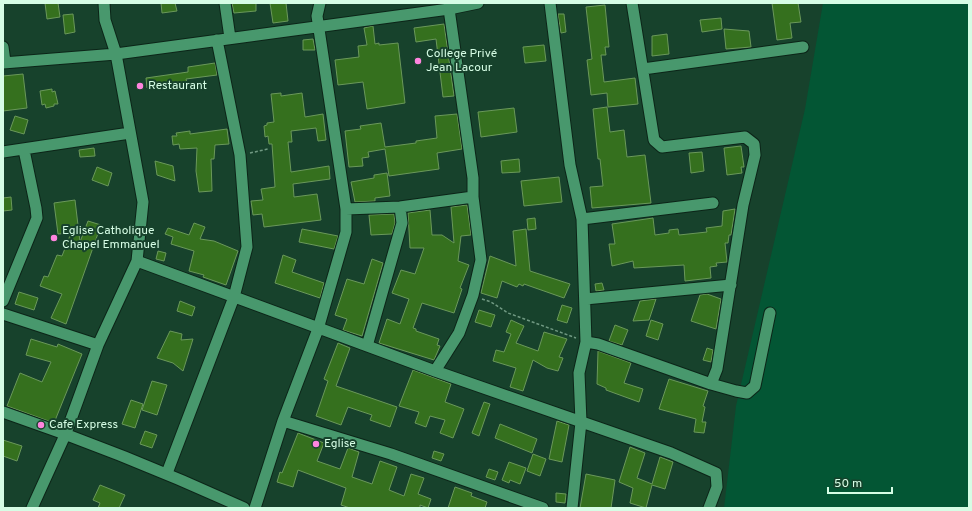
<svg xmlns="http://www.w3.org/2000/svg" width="972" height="511" font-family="Overpass,sans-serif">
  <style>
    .green { fill: #035634 }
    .building { fill: #35701e; stroke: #6a985a }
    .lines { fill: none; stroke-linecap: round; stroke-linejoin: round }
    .minor-casing { stroke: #0c2518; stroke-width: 13 }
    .path { stroke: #709982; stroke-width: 1.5; stroke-dasharray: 3 2; stroke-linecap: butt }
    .minor { stroke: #48986d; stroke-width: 11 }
    .poi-dot { fill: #ff85de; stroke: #17422c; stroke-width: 1.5 }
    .labels { text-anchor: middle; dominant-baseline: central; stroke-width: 4; stroke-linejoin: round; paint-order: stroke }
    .poi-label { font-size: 12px; fill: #d6fde5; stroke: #17422c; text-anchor: start }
  </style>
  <rect width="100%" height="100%" fill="#17422c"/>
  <path class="green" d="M 823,3 L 969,3 L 969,508 L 724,508 L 736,406 L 805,109 Z"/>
  <path class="building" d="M 45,3 L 58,3 L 60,17 L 47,19 Z
    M 161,3 L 175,3 L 177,11 L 162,13 Z
    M 232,3 L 256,3 L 256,11 L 234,13 Z
    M 270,3 L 286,3 L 288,21 L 273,23 Z
    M 772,3 L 798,3 L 801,22 L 790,23 L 792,38 L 777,40 Z
    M 605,5 L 609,47 L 605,47 L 606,55 L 601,55 L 604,82 L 635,78 L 638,104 L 608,107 L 607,93 L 591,95 L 587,60 L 592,59 L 586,7 Z
    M 73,14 L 75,32 L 65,34 L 63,15 Z
    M 558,14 L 564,14 L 566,32 L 561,33 Z
    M 721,18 L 722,29 L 702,32 L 700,20 Z
    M 444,24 L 454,96 L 443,97 L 436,39 L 416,42 L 414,28 Z
    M 373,26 L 375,44 L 379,43 L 379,45 L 398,43 L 405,103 L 367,109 L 363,82 L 338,85 L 335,60 L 359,57 L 358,46 L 367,45 L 364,28 Z
    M 724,29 L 749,31 L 751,47 L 726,49 Z
    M 667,34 L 669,54 L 652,56 L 652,36 Z
    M 313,39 L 315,50 L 303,50 L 303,40 Z
    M 544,45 L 546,61 L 525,63 L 523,47 Z
    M 215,63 L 217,75 L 186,79 L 187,83 L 147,88 L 146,78 L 188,72 L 188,67 Z
    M 23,74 L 27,108 L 3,111 L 3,76 Z
    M 52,89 L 52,92 L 55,91 L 58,104 L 54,104 L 54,106 L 46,108 L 45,104 L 42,105 L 40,91 Z
    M 281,93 L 281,96 L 302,93 L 305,117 L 323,114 L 326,140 L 318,141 L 316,128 L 291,131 L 292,142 L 288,142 L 291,172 L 329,166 L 330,179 L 293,184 L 294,197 L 317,194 L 321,220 L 264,227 L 262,214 L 253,215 L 251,201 L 263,200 L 261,189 L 275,187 L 272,144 L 269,144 L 268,136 L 265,137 L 264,126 L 267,125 L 267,123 L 274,122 L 271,94 Z
    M 607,107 L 610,132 L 624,130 L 627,157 L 645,155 L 651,203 L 592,208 L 590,187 L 603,186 L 600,159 L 598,159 L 593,109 Z
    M 514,108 L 517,132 L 481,137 L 478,112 Z
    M 457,114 L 462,149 L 437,153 L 439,169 L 389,176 L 385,149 L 368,152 L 369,157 L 362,158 L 363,166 L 349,167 L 345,131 L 361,129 L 360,126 L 381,123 L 385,147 L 416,143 L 416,141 L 437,138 L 435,116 Z
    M 15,116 L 28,120 L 24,134 L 10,130 Z
    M 227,129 L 229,144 L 215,145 L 214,159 L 211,159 L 212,191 L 199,192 L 196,171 L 197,148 L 180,149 L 179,144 L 173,145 L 172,136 L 177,136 L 176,133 L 190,131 L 190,134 Z
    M 741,146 L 744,167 L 741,167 L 742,173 L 727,175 L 724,148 Z
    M 94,148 L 95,156 L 80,157 L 79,150 Z
    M 702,152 L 704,171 L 691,173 L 689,153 Z
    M 519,159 L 520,172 L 502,173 L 501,161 Z
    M 155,161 L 173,166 L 175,181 L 157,175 Z
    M 97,167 L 112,173 L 108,186 L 92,180 Z
    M 387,173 L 390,196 L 375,198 L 375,201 L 355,202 L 351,182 L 374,178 L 374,175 Z
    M 559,177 L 562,202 L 524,206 L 521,181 Z
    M 11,197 L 12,210 L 3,211 L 3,198 Z
    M 75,200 L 80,242 L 88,221 L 101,225 L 66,324 L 51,318 L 62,294 L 40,286 L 44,276 L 48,277 L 57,255 L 62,256 L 71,233 L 58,234 L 54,203 Z
    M 467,205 L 471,235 L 461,236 L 458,261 L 469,265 L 460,288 L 462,289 L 454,313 L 422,303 L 413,328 L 416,329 L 416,331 L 439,339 L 437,345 L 440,346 L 434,360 L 379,343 L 387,319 L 400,324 L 409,299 L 392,293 L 401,270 L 415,274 L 424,248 L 410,248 L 408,213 L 430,210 L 432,235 L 442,235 L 454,243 L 451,207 Z
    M 735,209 L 731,235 L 729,235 L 728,243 L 725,243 L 727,262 L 716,263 L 717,266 L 710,267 L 711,278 L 685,281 L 684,265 L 634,268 L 633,261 L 612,266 L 609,244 L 615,244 L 612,224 L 653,218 L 655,235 L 669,233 L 669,230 L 678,229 L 679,235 L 707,232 L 706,228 L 722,226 L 723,211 Z
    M 394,214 L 395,223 L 392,234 L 371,235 L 369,215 Z
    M 535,218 L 536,229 L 528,230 L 527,219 Z
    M 194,223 L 205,227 L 200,239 L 214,241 L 238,251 L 226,285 L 203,277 L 204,275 L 189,271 L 194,251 L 171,244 L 173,237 L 165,234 L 168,228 L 189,235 Z
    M 302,229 L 338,236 L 334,249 L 299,242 Z
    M 526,229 L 530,271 L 570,284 L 564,298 L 524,284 L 523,286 L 519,284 L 517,287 L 502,281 L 497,298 L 481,293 L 490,256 L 516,266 L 513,231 Z
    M 158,251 L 166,253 L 164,261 L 156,259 Z
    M 283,255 L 296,260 L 292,272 L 324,283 L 320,298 L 275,283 Z
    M 372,259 L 383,263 L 362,336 L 343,330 L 347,319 L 335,315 L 347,279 L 364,284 Z
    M 602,283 L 604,290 L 596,291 L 595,284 Z
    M 19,292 L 38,298 L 34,310 L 15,304 Z
    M 707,294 L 721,299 L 716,329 L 691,321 L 700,295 Z
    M 656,299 L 649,320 L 633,321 L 640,301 Z
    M 180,301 L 195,307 L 192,316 L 177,311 Z
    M 562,305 L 572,308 L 567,323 L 557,320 Z
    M 479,310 L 495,315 L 491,327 L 475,322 Z
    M 511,320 L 524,326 L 516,343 L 538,351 L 544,332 L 567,339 L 559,357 L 563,358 L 558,371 L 547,368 L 533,360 L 523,391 L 510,387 L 516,368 L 493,361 L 496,350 L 504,352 L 511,334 L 506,332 Z
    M 651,320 L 663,324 L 658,340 L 646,336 Z
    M 615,325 L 628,330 L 622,345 L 609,341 Z
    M 170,331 L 182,334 L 181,340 L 193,339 L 183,371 L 173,363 L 157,358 Z
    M 31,339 L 57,347 L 58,344 L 82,354 L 54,423 L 7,406 L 20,373 L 42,382 L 51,362 L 26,355 Z
    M 338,343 L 350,348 L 336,386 L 397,407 L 390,427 L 370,420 L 372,415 L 348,407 L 341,425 L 316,416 L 328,381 L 324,379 Z
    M 707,348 L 713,350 L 711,362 L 703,360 Z
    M 598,351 L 631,363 L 624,383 L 643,389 L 639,402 L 606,390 L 606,388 L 597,384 Z
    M 413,370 L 451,384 L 445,402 L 464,409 L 453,438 L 440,433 L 445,420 L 430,416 L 426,427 L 415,423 L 419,412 L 399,406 Z
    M 669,379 L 708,391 L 703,406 L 705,407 L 702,422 L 706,422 L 704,433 L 694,432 L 696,419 L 659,409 Z
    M 152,381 L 167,385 L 157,415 L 142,410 Z
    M 131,400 L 143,404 L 135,428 L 122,424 Z
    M 484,402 L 490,404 L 479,436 L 472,433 Z
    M 557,421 L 569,425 L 562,462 L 549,459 Z
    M 500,424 L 537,439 L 532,453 L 495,438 Z
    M 145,431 L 157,435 L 152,448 L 140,444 Z
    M 298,433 L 324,443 L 317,461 L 340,469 L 348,448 L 359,452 L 352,477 L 372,484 L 380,461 L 397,467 L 389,490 L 404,496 L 411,474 L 424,478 L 418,494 L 431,499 L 428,508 L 420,505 L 420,508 L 350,508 L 341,505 L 346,488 L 298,470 L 293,487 L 277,482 L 280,472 L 282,473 Z
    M 3,440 L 22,446 L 17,461 L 3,456 Z
    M 630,447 L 645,453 L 637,478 L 652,484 L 660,457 L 673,462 L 665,489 L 652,485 L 646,508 L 630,503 L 633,488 L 619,482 Z
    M 434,451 L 444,454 L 441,461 L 432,458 Z
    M 533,454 L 546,459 L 540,476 L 527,471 Z
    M 509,462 L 526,468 L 520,484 L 510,480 L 509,483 L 502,480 Z
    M 489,469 L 498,472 L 495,480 L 486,477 Z
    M 586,474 L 615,480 L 611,508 L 580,508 Z
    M 100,485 L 125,495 L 119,508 L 98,508 L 100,503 L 93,500 Z
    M 455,487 L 472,493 L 471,496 L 487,502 L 485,508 L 448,508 Z
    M 556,493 L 566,494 L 565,503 L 556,502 Z"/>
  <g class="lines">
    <defs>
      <path id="minor" d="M 225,3 L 230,38
        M 550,3 L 570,165 L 582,219 L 586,342 L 579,373 L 581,422 L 572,508
        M 632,3 L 654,140 L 662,147 L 745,137 L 754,144 L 755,155 L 743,205 L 717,369 L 711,384
        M 3,47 L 5,62
        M 3,63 L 116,54 L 449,9 L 478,3
        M 643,69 L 803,47
        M 3,152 L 130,133
        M 346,209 L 400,207 L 473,197
        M 582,219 L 713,203
        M 137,261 L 435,371 L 671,453 L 716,473 L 717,487 L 709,508
        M 585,299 L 731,285
        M 3,301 L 37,218 L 36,208 L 24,150
        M 3,314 L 98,345
        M 586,342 L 598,344 L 711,384 L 736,391 L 747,393 L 755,386 L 770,313
        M 367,346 L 402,223 L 400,207
        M 435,371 L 459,333 L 473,295 L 481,260 L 473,197 L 473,178 L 449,9
        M 3,412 C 85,440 165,472 244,508
        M 283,421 L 391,454 L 543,508
        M 167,473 L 234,297 L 247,247 L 240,155 L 217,40
        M 32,508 L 66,433 L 98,345 L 137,261 L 143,202 L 116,54 L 105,20 L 104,3
        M 255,508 L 283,421 L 318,329 L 346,232 L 346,209 L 317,16 L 320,3"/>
    </defs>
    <use href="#minor" class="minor-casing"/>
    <path class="path" d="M 250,153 L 268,149
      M 482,299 L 491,302 L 508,313 L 576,338"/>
    <use href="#minor" class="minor"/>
  </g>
  <g class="poi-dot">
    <circle cx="418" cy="61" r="4"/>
    <circle cx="140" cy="86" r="4"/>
    <circle cx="54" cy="238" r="4"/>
    <circle cx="41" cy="425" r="4"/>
    <circle cx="316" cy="444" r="4"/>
  </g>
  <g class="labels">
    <g class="poi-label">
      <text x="426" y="54">College Privé<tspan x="426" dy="14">Jean Lacour</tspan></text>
      <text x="148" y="86">Restaurant</text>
      <text x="62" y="231">Eglise Catholique<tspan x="62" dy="14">Chapel Emmanuel</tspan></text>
      <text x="49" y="425">Cafe Express</text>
      <text x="324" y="444">Eglise</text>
    </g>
  </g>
  <rect width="972" height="511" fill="none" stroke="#d6fde5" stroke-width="8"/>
  <path d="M828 487v6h64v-6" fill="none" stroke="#d6fde5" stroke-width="2"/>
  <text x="834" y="487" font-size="12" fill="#d6fde5" stroke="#17422c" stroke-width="3" paint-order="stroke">50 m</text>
</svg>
